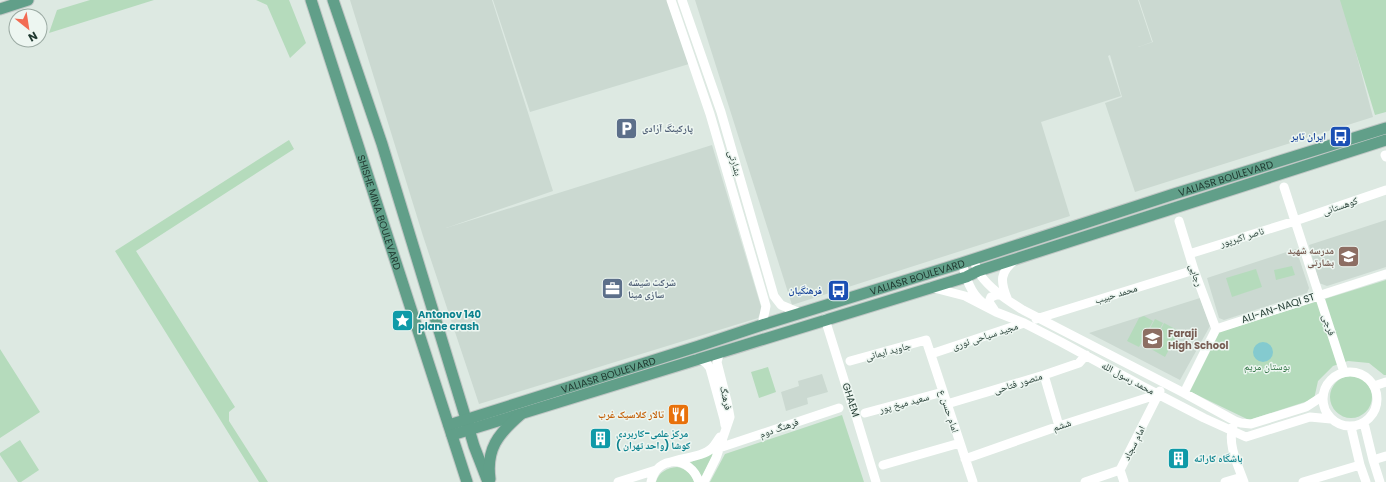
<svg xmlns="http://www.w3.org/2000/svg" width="1386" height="482" font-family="Poppins,'Noto Naskh Arabic',sans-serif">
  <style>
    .built { fill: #cbd9d1 }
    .green { fill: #b5dbbc }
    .water { fill: #84cacf }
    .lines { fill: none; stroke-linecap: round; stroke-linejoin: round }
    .major-casing { stroke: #c0c7c5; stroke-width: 13 }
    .minor { stroke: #fff; stroke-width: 9 }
    .major { stroke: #619f89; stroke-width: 11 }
    .labels { text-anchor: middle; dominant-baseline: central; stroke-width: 3; stroke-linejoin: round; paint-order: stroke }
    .service-label { font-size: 10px; font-weight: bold; fill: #4e5e75; stroke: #edf6f1; text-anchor: start }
    .transit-label { font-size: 10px; font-weight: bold; fill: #164399; stroke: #edf6f1; text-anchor: end }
    .street-label { font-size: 10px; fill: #1f382f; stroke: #edf6f1 }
    .education-label { font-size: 10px; font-weight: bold; fill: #785e54; stroke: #edf6f1; text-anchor: end }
    .culture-label { font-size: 10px; font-weight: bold; fill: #0d838f; stroke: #edf6f1; text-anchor: start }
    .park-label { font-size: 10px; fill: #2a6e3e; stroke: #edf6f1 }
    .food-label { font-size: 10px; font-weight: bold; fill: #c56008; stroke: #edf6f1; text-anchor: end }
  </style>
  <rect width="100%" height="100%" fill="#dde9e2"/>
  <path class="built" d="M 350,0 L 492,0 L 553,191 L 446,228 L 712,145 L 762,310 L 758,318 L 479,404 L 423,236 Z
    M 493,0 L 668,0 L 689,64 L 530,112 Z
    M 695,0 L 1138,0 L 1152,42 L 1138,47 L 1153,42 L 1139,0 L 1342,0 L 1373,117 L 1135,192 L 1105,103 L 1122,97 L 1110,55 L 1108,56 L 1121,96 L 1041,122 L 1070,216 L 792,305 Z
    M 1386,220 L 1386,267 L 1327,286 L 1319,283 L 1309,245 Z
    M 1296,249 L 1309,288 L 1307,293 L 1224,320 L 1219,318 L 1207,278 Z
    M 1200,298 L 1210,326 L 1180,380 L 1089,333 Z
    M 822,374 L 828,392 L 807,398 L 808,404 L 786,411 L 781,392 L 799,386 L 798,381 Z"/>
  <path class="green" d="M 90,0 L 154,0 L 49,33 L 57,10 Z
    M 256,0 L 289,0 L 306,43 L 290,58 L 267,5 Z
    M 1340,0 L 1386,0 L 1386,112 L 1375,115 Z
    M 289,140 L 294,149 L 136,251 L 235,407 L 229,412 L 229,421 L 268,482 L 259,482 L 115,251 Z
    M 1292,266 L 1295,275 L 1276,280 L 1274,270 Z
    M 1256,269 L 1262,287 L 1232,297 L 1226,278 Z
    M 1386,280 L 1386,375 L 1384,375 L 1369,363 L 1348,361 L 1333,366 L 1318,381 L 1314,399 L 1249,420 L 1189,391 L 1219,332 Z
    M 1144,316 L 1153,321 L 1139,347 L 1127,341 L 1139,318 Z
    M 1155,319 L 1163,323 L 1154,340 L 1146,336 Z
    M 1164,323 L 1179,331 L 1165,357 L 1151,349 Z
    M 0,349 L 40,412 L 0,438 Z
    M 768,367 L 776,392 L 759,398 L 751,372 Z
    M1330 397a21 21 0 1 1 42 0a21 21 0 1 1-42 0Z
    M 842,415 L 864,482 L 710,482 L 725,454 Z
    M 20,440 L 39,470 L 21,482 L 18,482 L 0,455 L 0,453 Z
    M 716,448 L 701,479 C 701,471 695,467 689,463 L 710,453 Z
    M 677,467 C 686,469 691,473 694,482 L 656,482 C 659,472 667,468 677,467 Z"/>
  <path class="water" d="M1253 352a10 10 0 1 1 20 0a10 10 0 1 1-20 0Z"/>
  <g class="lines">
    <defs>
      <g id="major">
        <path id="s1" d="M 311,0 L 467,482"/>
        <path d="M 333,0 L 382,144 L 466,419 L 474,446 L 488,482"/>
        <path d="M 0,9 L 28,0"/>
        <path id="s2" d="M 449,425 L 699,346 L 762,325 L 962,263 L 1174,194 L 1386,128"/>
        <path d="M 452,435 L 966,277 L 978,271 L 1386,140"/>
        <path d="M 490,479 C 486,449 498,434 520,415"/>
      </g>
    </defs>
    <use href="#major" class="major-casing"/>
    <path class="minor" d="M 671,0 L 710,114 L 766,306 L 762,325
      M 682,0 L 721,112 L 774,296 L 781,305 L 800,313
      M 1385,155 L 1386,157
      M 1284,187 L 1344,372
      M 1179,221 L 1194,270 L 1216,329
      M 1189,254 L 1295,221 L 1386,190
      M 973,259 C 975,263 976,267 978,271 C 986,286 1008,301 1023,310 L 1184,393 L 1235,421 L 1241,423 L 1251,424 L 1306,407 L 1323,396
      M 962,263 C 966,277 970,293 982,302
      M 930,287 L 965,296 L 996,312 L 1024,323 L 1061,342 L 1142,386 L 1204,418 L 1246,437 L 1310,417 L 1331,419
      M 1007,298 C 1000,281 1000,272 1015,260
      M 995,311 L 989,302 L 991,297 L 996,295 L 1002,295
      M 825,319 L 850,399 L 856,416 L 876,482
      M 1036,319 L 1194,270
      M 931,354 L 1024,323
      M 696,359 C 703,359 707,363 710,368 L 724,419 L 725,425
      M 850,361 L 926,340 L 973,482
      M1323 399a27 27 0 1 1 54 0a27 27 0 1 1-54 0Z
      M 1044,375 L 1059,426
      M 1374,386 L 1386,382
      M 1184,393 L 1216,329 L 1386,274
      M 947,404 L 1044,375 L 1079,363 L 1086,355
      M 865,413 L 943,392
      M 1364,423 L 1373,460 L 1380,482
      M 1233,426 C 1227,444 1238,465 1244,482
      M 1351,427 L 1360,465 L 1366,482
      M 719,448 L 839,408
      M 965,459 L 1059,426 L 1159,394
      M 1373,460 L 1386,456
      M 668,463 C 681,457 702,458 712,448 C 715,445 717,441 720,437
      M 883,465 L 960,443
      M 1120,470 L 1124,482
      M 618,482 L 656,470
      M 651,482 C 657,455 690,455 699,482
      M 704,482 L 716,458 L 730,417 L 727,401 L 717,362 L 719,355 L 724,351
      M 1085,482 L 1120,470 L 1160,391
      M 1225,482 L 1242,477
      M 1303,482 L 1360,465"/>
    <use href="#major" class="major"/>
  </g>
  <defs>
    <symbol id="parking-square" viewBox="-11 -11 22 22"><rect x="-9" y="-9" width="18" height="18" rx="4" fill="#5c6f8a" stroke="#edf6f1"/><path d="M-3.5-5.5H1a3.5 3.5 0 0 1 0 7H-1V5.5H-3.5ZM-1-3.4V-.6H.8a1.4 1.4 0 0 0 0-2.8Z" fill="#fff"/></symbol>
    <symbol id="bus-square" viewBox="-11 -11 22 22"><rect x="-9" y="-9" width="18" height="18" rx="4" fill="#1a4fb4" stroke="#edf6f1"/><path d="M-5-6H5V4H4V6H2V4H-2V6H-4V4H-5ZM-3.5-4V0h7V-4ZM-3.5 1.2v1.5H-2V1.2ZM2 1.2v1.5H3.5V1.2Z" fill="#fff"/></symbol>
    <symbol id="school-square" viewBox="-11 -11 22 22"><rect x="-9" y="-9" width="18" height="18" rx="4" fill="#8d6e63" stroke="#edf6f1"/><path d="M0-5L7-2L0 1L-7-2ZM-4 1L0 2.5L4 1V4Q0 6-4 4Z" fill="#fff"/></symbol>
    <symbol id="office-square" viewBox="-11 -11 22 22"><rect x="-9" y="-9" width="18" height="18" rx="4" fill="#5c6f8a" stroke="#edf6f1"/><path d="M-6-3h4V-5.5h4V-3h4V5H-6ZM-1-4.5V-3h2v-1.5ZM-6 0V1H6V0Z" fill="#fff"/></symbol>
    <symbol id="sight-square" viewBox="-11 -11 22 22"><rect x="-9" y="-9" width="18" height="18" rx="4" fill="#0f9aa8" stroke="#edf6f1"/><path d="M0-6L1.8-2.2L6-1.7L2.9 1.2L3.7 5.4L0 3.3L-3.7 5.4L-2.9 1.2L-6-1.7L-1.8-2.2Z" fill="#fff"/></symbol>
    <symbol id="restaurant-square" viewBox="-11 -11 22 22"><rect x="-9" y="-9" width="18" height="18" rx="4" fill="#e8710a" stroke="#edf6f1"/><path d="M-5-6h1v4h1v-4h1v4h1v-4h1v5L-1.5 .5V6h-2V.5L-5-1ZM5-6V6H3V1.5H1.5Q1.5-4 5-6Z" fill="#fff"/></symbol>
    <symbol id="building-square" viewBox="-11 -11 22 22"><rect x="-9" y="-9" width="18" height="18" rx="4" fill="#0f9aa8" stroke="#edf6f1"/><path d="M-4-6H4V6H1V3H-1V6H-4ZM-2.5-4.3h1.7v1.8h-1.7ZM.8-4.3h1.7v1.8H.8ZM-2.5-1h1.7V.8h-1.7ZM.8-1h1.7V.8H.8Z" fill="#fff"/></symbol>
  </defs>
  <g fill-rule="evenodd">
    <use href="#parking-square" x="614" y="116" width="25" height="25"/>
    <use href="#bus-square" x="1328" y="124" width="25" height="25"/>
    <use href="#school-square" x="1336" y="244" width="25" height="25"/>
    <use href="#office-square" x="600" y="276" width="25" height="25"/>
    <use href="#bus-square" x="826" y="278" width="25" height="25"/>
    <use href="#sight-square" x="390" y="308" width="25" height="25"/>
    <use href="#school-square" x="1140" y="326" width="25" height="25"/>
    <use href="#restaurant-square" x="666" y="402" width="25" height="25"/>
    <use href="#building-square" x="588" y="426" width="25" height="25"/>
    <use href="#building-square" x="1166" y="446" width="25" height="25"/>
  </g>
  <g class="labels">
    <g class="service-label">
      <text x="642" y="128">پارکینگ آزادی</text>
      <text x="628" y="282">شرکت شیشه<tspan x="628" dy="12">سازی مینا</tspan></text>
    </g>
    <g class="transit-label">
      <text x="1326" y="136">ایران تایر</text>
      <text x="822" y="290">فرهنگیان</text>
    </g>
    <g class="street-label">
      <text transform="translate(735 163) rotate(74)">بشارتی</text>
      <text stroke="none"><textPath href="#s2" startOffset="815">VALIASR BOULEVARD</textPath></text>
      <text transform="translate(1340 206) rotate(-19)">کوهستانی</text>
      <text stroke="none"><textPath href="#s1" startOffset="223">SHISHE MINA BOULEVARD</textPath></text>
      <text transform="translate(1242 237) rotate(-17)">ناصر اکبرپور</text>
      <text transform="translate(1196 275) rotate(71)">رجایی</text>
      <text stroke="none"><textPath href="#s2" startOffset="491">VALIASR BOULEVARD</textPath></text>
      <text transform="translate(1116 294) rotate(-17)">محمد حبیب</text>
      <text transform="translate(1278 308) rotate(-18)">ALI-AN-NAQI ST</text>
      <text transform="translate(1329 325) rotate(72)">فرجی</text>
      <text transform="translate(985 336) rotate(-18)">مجید سیاحی نوری</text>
      <text transform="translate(888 351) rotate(-15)">جاوید ایمانی</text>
      <text stroke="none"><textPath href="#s2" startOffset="167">VALIASR BOULEVARD</textPath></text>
      <text transform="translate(1128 378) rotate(28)">محمد رسول الله</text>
      <text transform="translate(1018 383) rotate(-17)">منصور فتاحی</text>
      <text transform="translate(726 398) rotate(77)">فرهنگ</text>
      <text transform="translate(851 400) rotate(72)">GHAEM</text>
      <text transform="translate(904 403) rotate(-15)">سعید میخ پور</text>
      <text transform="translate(949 411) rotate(72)">امام حسن ع</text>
      <text transform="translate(1062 425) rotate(-18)">ششم</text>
      <text transform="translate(779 428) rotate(-19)">فرهنگ دوم</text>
      <text transform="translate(1134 443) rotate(-63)">امام سجاد</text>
    </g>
    <g class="education-label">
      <text x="1334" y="250">مدرسه شهید<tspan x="1334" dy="12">بشارتی</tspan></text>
      <text x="1168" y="333" text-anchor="start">Faraji<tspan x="1168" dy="12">High School</tspan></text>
    </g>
    <g class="culture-label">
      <text x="418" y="314">Antonov 140<tspan x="418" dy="12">plane crash</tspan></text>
      <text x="616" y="433">مرکز علمی-کاربردی<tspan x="616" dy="12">کوشا (واحد تهران )</tspan></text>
      <text x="1194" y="458">باشگاه کاراته</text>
    </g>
    <g class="park-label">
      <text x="1267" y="366">بوستان مریم</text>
    </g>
    <g class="food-label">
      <text x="664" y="414">تالار کلاسیک غرب</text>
    </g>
  </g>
  <g transform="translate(28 28) rotate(150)"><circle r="19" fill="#edf6f1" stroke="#9baaa3"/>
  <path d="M0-3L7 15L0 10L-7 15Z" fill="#f26b52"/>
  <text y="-6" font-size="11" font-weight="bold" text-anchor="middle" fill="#1f382f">N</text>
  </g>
</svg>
